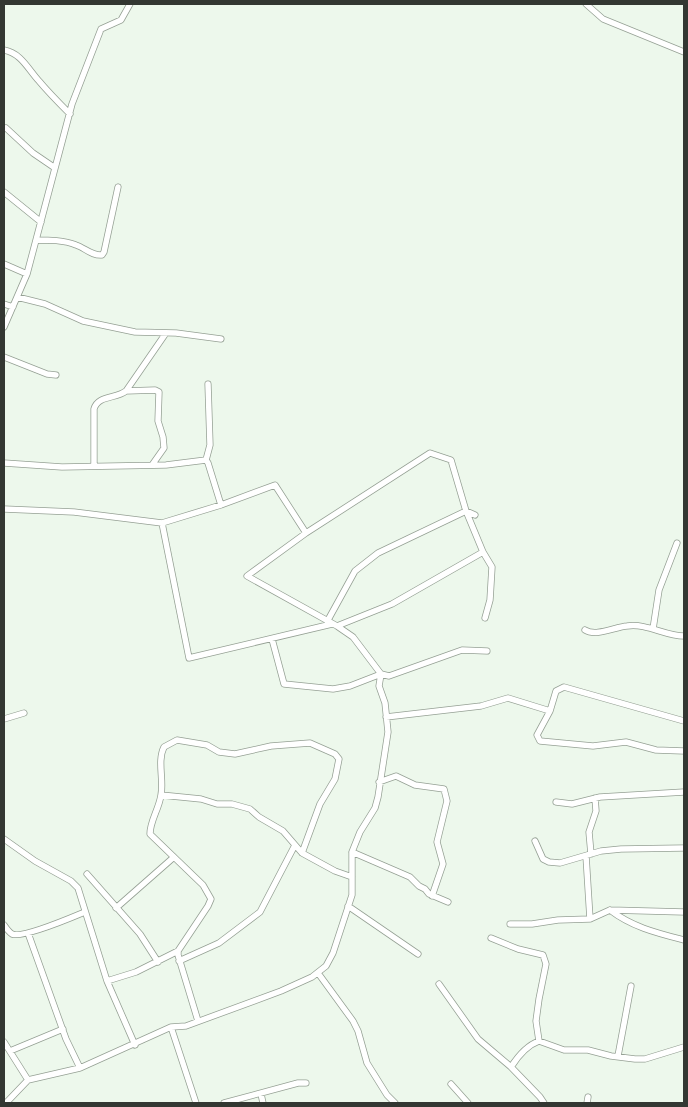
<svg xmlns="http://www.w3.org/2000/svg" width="688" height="1107" font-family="'Sofia Sans Condensed',sans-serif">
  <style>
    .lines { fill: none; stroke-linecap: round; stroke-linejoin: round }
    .minor-casing { stroke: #95a094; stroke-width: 7 }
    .minor { stroke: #fff; stroke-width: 5.5 }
  </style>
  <rect width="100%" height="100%" fill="#edf8ec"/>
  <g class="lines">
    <defs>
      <path id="minor" d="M 586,4 L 603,19 L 684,52
        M 4,50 C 21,53 28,69 39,81 C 49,93 59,103 70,114
        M 6,128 L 33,153 L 55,168
        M 4,192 L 41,222
        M 36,240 C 49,240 64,240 76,245 C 85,248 92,256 102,255 L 104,252 L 118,187
        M 4,264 L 27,274
        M 17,297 L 45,304 L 83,321 L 135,332 L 176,333 L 221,339
        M 4,304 L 13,307
        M 4,327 L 27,274 L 72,104 L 101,29 L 121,20 L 130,4
        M 4,357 L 47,374 L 56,375
        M 126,391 L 155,390 L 159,392 L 158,421 L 163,437 L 164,448 L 152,465
        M 206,460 L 210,445 L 208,384
        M 4,463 L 62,467 L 166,465 L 206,460 L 208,463 L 221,505 L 275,485 L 306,533
        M 94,466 L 94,409 C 98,395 116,399 126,391 L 166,333
        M 4,509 L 74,512 L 162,523 L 221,505
        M 162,523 L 189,658 L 332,624
        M 328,620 L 355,571 L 378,553 L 466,511 L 475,515
        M 337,626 L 392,604 L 483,552
        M 653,629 L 659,590 L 677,543
        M 585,630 C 596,637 615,627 627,626 C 647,623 665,636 684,636
        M 272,639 L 284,684 L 333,689 L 350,686 L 381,674 L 389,676 L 462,650 L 487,651
        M 386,717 L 481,706 L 508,698 L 550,711
        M 4,719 L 24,713
        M 684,721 L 564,687 L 556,691 L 550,711 L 537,735 L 540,741 L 593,746 L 626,742 L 656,750 L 684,751
        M 379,782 L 396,776 L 415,785 L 444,789 L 447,801 L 437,842 L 443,864 L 432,896
        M 161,795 L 201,799 L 217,804 L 232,804 L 250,809 L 259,817 L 283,831 L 302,853 L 335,871 L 352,877
        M 556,802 L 572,804 L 600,797 L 684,792
        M 4,839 L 35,861 L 71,881 L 78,888 L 107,981 L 135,1045
        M 535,841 L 543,859 L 549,862 L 560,863 L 601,851 L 621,849 L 684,848
        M 352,852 L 410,877 L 419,886 L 425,889 L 429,894 L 448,902
        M 591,854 L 589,832 L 596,811 L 595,798
        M 586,856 L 590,919
        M 87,874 L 140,934 L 158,962
        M 348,906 L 418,954
        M 116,908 L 174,857
        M 610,910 C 632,927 657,933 684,940
        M 510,924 L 532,924 L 558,920 L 590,919 L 610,910 L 684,912
        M 4,925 C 6,928 9,932 12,934 C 22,939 73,917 85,912
        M 28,933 L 66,1039 L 80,1068
        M 491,938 L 518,949 L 543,955 L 546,964 L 539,999 L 536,1021 L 539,1041
        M 179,961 L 219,943 L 260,912 L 295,845
        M 318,973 L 353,1021 L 358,1031 L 367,1063 L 387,1095 L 395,1103
        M 107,981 L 136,972 L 178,951
        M 439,984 L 478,1039 L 511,1067 L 540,1097 L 544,1103
        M 198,1021 L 178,955 L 178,951 L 208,906 L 211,899 L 203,885 L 150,834 C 150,821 159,809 161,795 C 164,780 157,761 164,747 L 177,740 L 207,745 L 219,752 L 235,754 L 271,746 L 310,743 L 335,754 L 339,759 L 335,779 L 320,804 L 302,853
        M 171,1027 L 196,1103
        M 4,1042 L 28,1080
        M 10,1051 L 63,1029
        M 618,1056 L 631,986
        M 511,1067 C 518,1056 528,1045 539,1041 L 564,1050 L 588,1050 L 611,1056 L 635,1059 L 645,1059 L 684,1047
        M 451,1084 L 468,1103
        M 261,1094 L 263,1103
        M 6,1103 L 28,1080 L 80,1068 L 171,1027 L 186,1026 L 281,991 L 312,977 L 326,966 L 333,953 L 352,895 L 352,852 L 360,832 L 375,808 L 378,797 L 388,732 L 385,703 L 379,686 L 381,674 L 353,637 L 337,626 L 247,576 L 306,533 L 430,453 L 451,460 L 466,511 L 483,552 L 492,567 L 490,600 L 485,618
        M 224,1103 L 298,1083 L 306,1083
        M 587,1103 L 588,1097"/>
    </defs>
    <use href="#minor" class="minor-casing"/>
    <use href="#minor" class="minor"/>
  </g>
  <rect width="688" height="1107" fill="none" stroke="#333732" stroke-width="10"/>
</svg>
